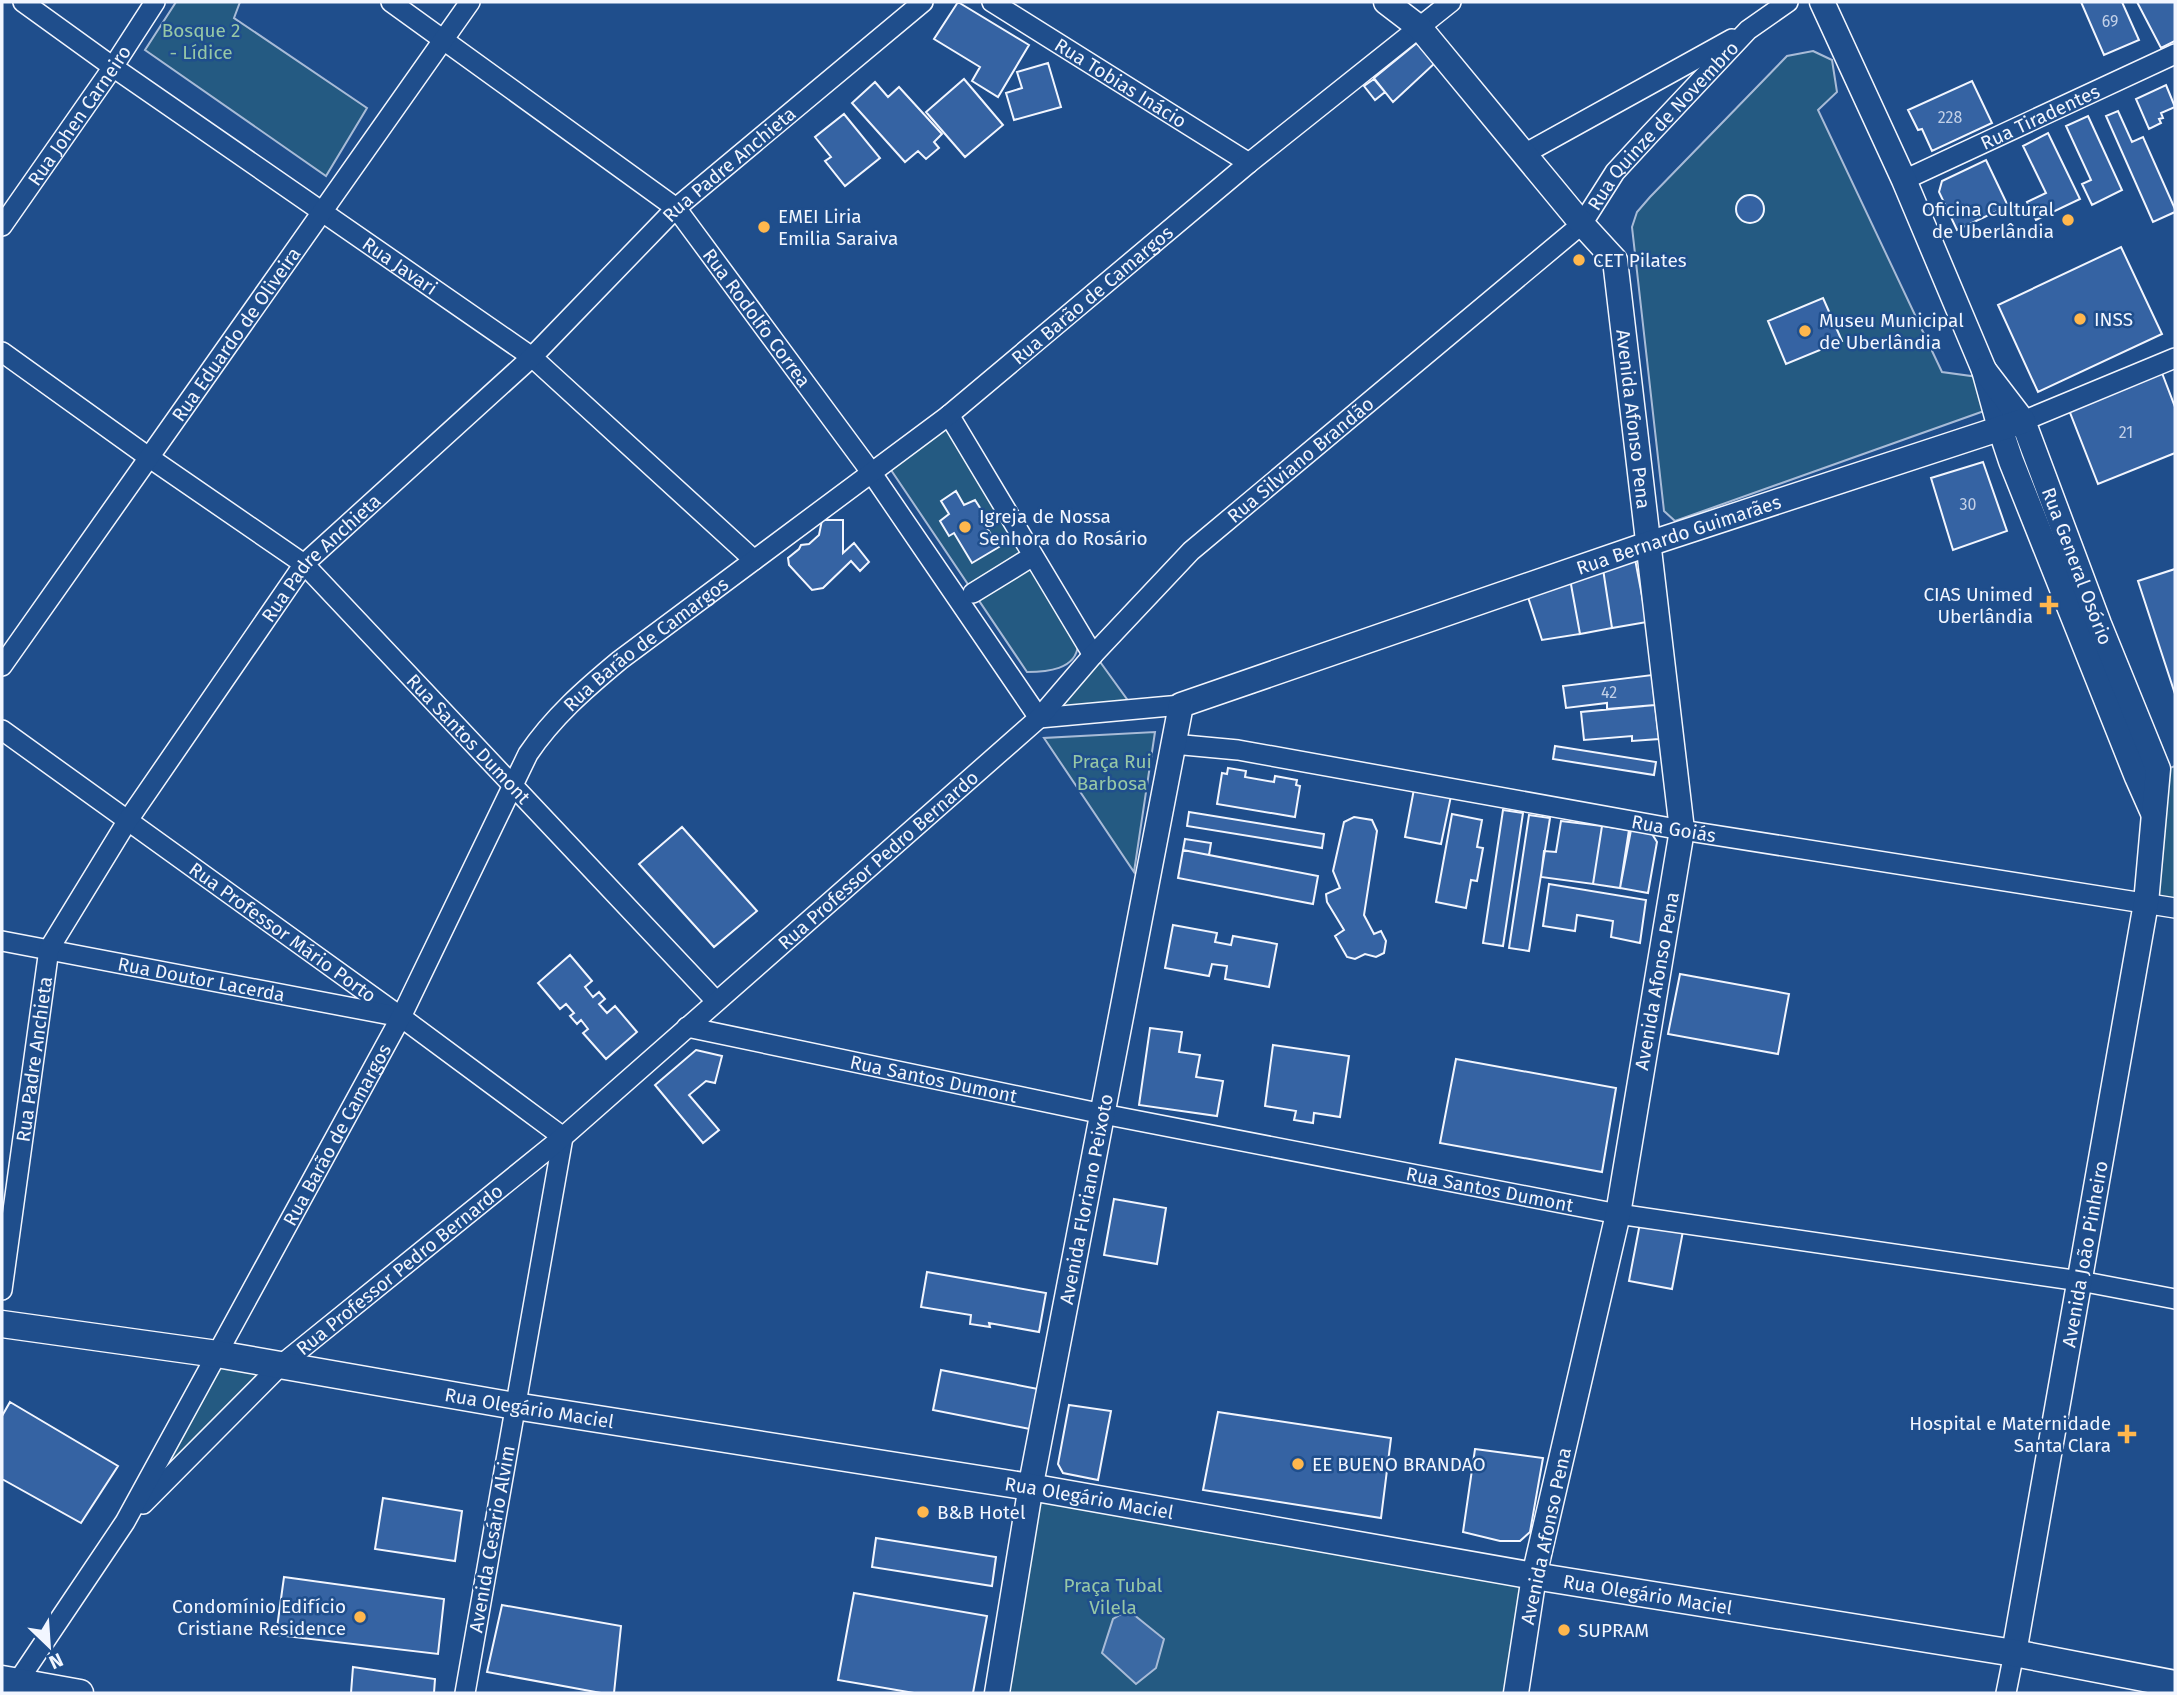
<svg xmlns="http://www.w3.org/2000/svg" width="2177" height="1695" font-family="'Fira Sans',sans-serif">
  <style>
    .green { fill: #245a82; stroke: #a8bbd7; stroke-width: 2 }
    .water { fill: #3b69a3; stroke: #a8bbd7; stroke-width: 2 }
    .building { fill: #3563a3; stroke: #f2f6ff; stroke-width: 2 }
    .lines { fill: none; stroke-linecap: round; stroke-linejoin: round }
    .minor-casing { stroke: #f2f6ff; stroke-width: 22 }
    .tertiary-casing { stroke: #f2f6ff; stroke-width: 27 }
    .secondary-casing { stroke: #f2f6ff; stroke-width: 29 }
    .minor { stroke: #1f4e8c; stroke-width: 19 }
    .tertiary { stroke: #1f4e8c; stroke-width: 24 }
    .secondary { stroke: #1f4e8c; stroke-width: 26 }
    .poi-dot { fill: #ffb74d; stroke: #1f4e8c; stroke-width: 2.5 }
    .labels { text-anchor: middle; dominant-baseline: central; stroke-width: 5; stroke-linejoin: round; paint-order: stroke }
    .number-label { font-size: 16px; fill: #c3d1e8 }
    .park-label { font-size: 19px; fill: #97c8a6; stroke: #1f4e8c }
    .street-label { font-size: 19px; fill: #f2f6ff; stroke: #1f4e8c }
    .poi-label { font-size: 19px; fill: #f2f6ff; stroke: #1f4e8c; text-anchor: start }
  </style>
  <rect width="100%" height="100%" fill="#1f4e8c"/>
  <path class="green" d="M 176,2 L 240,2 L 234,18 L 367,108 L 326,176 L 145,50 Z
    M 1813,51 L 1832,60 L 1837,92 L 1818,110 L 1942,372 L 1978,377 L 1984,411 L 1675,521 L 1664,511 L 1632,227 L 1637,212 L 1650,197 L 1787,56 Z
    M 947,426 L 1078,645 C 1076,670 1046,672 1027,672 L 889,467 Z
    M 1098,659 L 1129,702 L 1055,709 Z
    M 1155,732 L 1134,872 L 1044,738 Z
    M 2175,766 L 2175,906 L 2148,901 L 2162,771 Z
    M 217,1354 L 281,1365 L 125,1522 Z
    M 1032,1479 L 1534,1576 L 1516,1693 L 997,1693 Z"/>
  <path class="water" d="M 1128,1610 L 1164,1639 L 1156,1668 L 1136,1684 L 1102,1653 L 1113,1619 Z"/>
  <path class="building" d="M 958,2 L 1029,45 L 998,97 L 972,81 L 980,67 L 934,39 Z
    M 2081,2 L 2122,2 L 2139,40 L 2104,55 Z
    M 2137,2 L 2175,2 L 2175,41 L 2161,48 Z
    M 1418,42 L 1435,63 L 1393,102 L 1374,78 Z
    M 1048,63 L 1061,107 L 1014,120 L 1006,93 L 1022,88 L 1017,72 Z
    M 964,79 L 1003,125 L 965,157 L 926,112 Z
    M 1374,79 L 1385,92 L 1375,100 L 1364,86 Z
    M 1972,81 L 1992,123 L 1932,151 L 1922,129 L 1918,130 L 1908,110 Z
    M 875,82 L 888,97 L 899,87 L 942,134 L 934,142 L 939,148 L 926,159 L 918,151 L 905,162 L 852,103 Z
    M 2166,85 L 2175,107 L 2161,113 L 2163,118 L 2159,119 L 2161,123 L 2149,129 L 2136,99 Z
    M 2118,111 L 2132,142 L 2143,137 L 2175,209 L 2175,212 L 2153,222 L 2106,116 Z
    M 844,114 L 880,158 L 845,186 L 825,161 L 831,157 L 815,137 Z
    M 2088,116 L 2122,190 L 2092,205 L 2082,184 L 2091,180 L 2066,126 Z
    M 2048,133 L 2080,199 L 2036,220 L 2027,202 L 2046,193 L 2023,146 Z
    M 1986,160 L 2008,206 L 1957,230 L 1939,192 L 1942,181 Z
    M1736 209a14 14 0 1 1 28 0a14 14 0 1 1-28 0Z
    M 2121,247 L 2162,334 L 2038,392 L 1998,305 Z
    M 1823,298 L 1842,341 L 1786,364 L 1768,321 Z
    M 2162,373 L 2175,407 L 2175,453 L 2098,484 L 2069,410 Z
    M 1983,462 L 2007,531 L 1953,550 L 1931,478 Z
    M 956,491 L 964,505 L 975,500 L 984,514 L 980,517 L 999,547 L 972,563 L 954,533 L 949,536 L 940,521 L 949,514 L 941,501 Z
    M 822,520 L 843,520 L 843,553 L 854,543 L 869,562 L 860,571 L 851,561 L 823,588 L 812,590 L 789,565 L 788,558 L 799,549 L 801,545 L 809,544 L 819,535 Z
    M 1635,559 L 1647,622 L 1612,628 L 1603,569 Z
    M 1603,569 L 1612,628 L 1580,634 L 1570,579 Z
    M 2175,569 L 2175,694 L 2138,581 Z
    M 1570,579 L 1580,634 L 1542,640 L 1527,594 Z
    M 1652,675 L 1655,705 L 1607,709 L 1607,703 L 1566,708 L 1563,686 Z
    M 1655,705 L 1659,739 L 1632,741 L 1632,736 L 1584,740 L 1581,712 Z
    M 1555,746 L 1656,762 L 1654,775 L 1553,759 Z
    M 1228,768 L 1246,771 L 1245,777 L 1274,782 L 1275,776 L 1297,780 L 1296,785 L 1300,786 L 1295,817 L 1217,804 L 1222,773 L 1227,774 Z
    M 1414,789 L 1451,796 L 1441,844 L 1405,837 Z
    M 1503,810 L 1523,813 L 1503,946 L 1483,943 Z
    M 1189,812 L 1324,834 L 1322,848 L 1187,826 Z
    M 1189,812 L 1324,834 L 1322,848 L 1187,826 Z
    M 1452,814 L 1482,820 L 1477,847 L 1483,848 L 1477,881 L 1471,880 L 1466,908 L 1436,902 Z
    M 1529,815 L 1550,818 L 1529,951 L 1509,948 Z
    M 1354,817 L 1372,820 L 1377,831 L 1364,915 L 1374,934 L 1381,931 L 1386,941 L 1384,953 L 1376,957 L 1365,954 L 1355,959 L 1347,957 L 1335,936 L 1344,930 L 1327,902 L 1326,894 L 1340,888 L 1333,871 L 1344,822 Z
    M 1561,821 L 1602,826 L 1593,884 L 1541,877 L 1544,851 L 1556,852 Z
    M 1602,826 L 1629,830 L 1620,888 L 1593,884 Z
    M 682,827 L 757,911 L 714,947 L 639,864 Z
    M 1631,830 L 1652,834 L 1657,842 L 1648,893 L 1620,888 Z
    M 1185,839 L 1211,843 L 1209,855 L 1183,850 Z
    M 1185,839 L 1211,843 L 1209,855 L 1183,850 Z
    M 1183,850 L 1318,876 L 1313,904 L 1178,878 Z
    M 1549,884 L 1646,900 L 1640,943 L 1611,937 L 1613,921 L 1577,915 L 1575,931 L 1543,926 Z
    M 1173,925 L 1217,933 L 1215,942 L 1231,945 L 1233,936 L 1277,944 L 1269,987 L 1225,979 L 1227,966 L 1212,964 L 1209,976 L 1165,968 Z
    M 570,955 L 592,981 L 585,987 L 593,997 L 599,992 L 605,999 L 599,1004 L 607,1013 L 615,1006 L 637,1032 L 606,1059 L 583,1033 L 588,1029 L 581,1020 L 577,1024 L 570,1016 L 574,1013 L 566,1004 L 560,1009 L 538,983 Z
    M 1680,974 L 1789,994 L 1778,1054 L 1668,1034 Z
    M 1150,1028 L 1182,1032 L 1179,1052 L 1200,1055 L 1196,1077 L 1223,1081 L 1217,1116 L 1139,1105 Z
    M 1273,1045 L 1349,1056 L 1340,1117 L 1314,1113 L 1313,1123 L 1294,1120 L 1296,1111 L 1265,1106 Z
    M 696,1050 L 722,1056 L 715,1083 L 706,1081 L 689,1095 L 719,1130 L 703,1143 L 655,1085 Z
    M 1456,1059 L 1616,1088 L 1602,1172 L 1440,1143 Z
    M 1114,1199 L 1166,1208 L 1157,1264 L 1104,1255 Z
    M 1640,1223 L 1683,1231 L 1672,1289 L 1629,1281 Z
    M 927,1272 L 1046,1293 L 1039,1332 L 989,1323 L 990,1327 L 970,1324 L 971,1315 L 921,1307 Z
    M 941,1370 L 1038,1389 L 1030,1429 L 933,1410 Z
    M 10,1402 L 118,1466 L 81,1523 L 2,1479 L 2,1416 Z
    M 1069,1405 L 1111,1411 L 1098,1480 L 1063,1473 L 1058,1464 Z
    M 1218,1412 L 1391,1438 L 1381,1518 L 1203,1490 Z
    M 1475,1449 L 1543,1458 L 1530,1532 L 1520,1541 L 1500,1541 L 1463,1532 Z
    M 383,1498 L 462,1511 L 455,1561 L 375,1549 Z
    M 876,1538 L 996,1557 L 992,1586 L 872,1567 Z
    M 284,1577 L 444,1599 L 438,1654 L 276,1635 Z
    M 854,1593 L 987,1616 L 973,1693 L 914,1693 L 838,1680 Z
    M 502,1605 L 621,1626 L 614,1693 L 601,1693 L 487,1672 Z
    M 353,1667 L 435,1679 L 434,1693 L 351,1693 Z"/>
  <g class="lines">
    <defs>
      <g id="minor">
        <path id="s1" d="M 23,2 L 113,67 L 532,357 L 754,560"/>
        <path id="s2" d="M 391,2 L 676,208 L 871,472 L 1039,718"/>
        <path id="s3" d="M 992,2 L 1249,163"/>
        <path d="M 1524,154 L 1732,39"/>
        <path id="s4" d="M 1904,180 L 2175,54"/>
        <path id="s5" d="M 2,226 L 113,67 L 155,2"/>
        <path id="s6" d="M 2,352 L 147,456 L 304,564 L 716,1001"/>
        <path d="M 949,415 L 1093,655"/>
        <path d="M 2023,421 L 2175,358"/>
        <path d="M 973,593 L 1033,556"/>
        <path id="s7" d="M 2,666 L 470,2"/>
        <path d="M 1039,718 L 1181,705"/>
        <path id="s8" d="M 2,730 L 401,1017 L 563,1137 L 465,1693"/>
        <path id="s9" d="M 1173,744 L 1238,750 L 1682,830 L 2175,908"/>
        <path id="s10" d="M 2,941 L 396,1016"/>
        <path id="s11" d="M 687,1027 L 1103,1114 L 1618,1214 L 2080,1281 L 2175,1299"/>
        <path id="s12" d="M 2,1290 L 49,949 L 128,820 L 304,564 L 532,357 L 676,208 L 923,2"/>
        <path id="s13" d="M 143,1504 L 281,1365 L 563,1137 L 1039,718 L 1093,655 L 1191,551 L 1582,224 L 1615,172 L 1651,133 L 1748,30 L 1788,2"/>
        <path id="s14" d="M 12,1690 L 125,1522 L 217,1354 L 401,1017 L 528,754 C 553,717 585,689 620,660 L 949,415 L 1249,163 L 1451,2"/>
        <path d="M 2006,1693 L 2014,1653"/>
      </g>
      <g id="tertiary">
        <path id="s15" d="M 1386,2 L 1420,28 L 1582,224 L 1615,260 L 1682,830 L 1618,1214 L 1534,1576 L 1516,1693"/>
        <path d="M 1822,2 L 1904,180 L 1984,370 L 2000,428 L 2011,461 L 2137,777 L 2153,813"/>
        <path id="s16" d="M 1984,370 L 2023,421 L 2099,624 L 2158,769 L 2146,903 L 2014,1653"/>
        <path id="s17" d="M 997,1693 L 1032,1479 L 1181,705 L 1648,544 L 2023,421"/>
      </g>
      <g id="secondary">
        <path id="s18" d="M 2,1324 L 217,1354 L 515,1406 L 1030,1487 L 1534,1576 L 2014,1653 L 2175,1684"/>
        <path d="M 2,1679 L 80,1693"/>
      </g>
    </defs>
    <use href="#minor" class="minor-casing"/>
    <use href="#tertiary" class="tertiary-casing"/>
    <use href="#secondary" class="secondary-casing"/>
    <use href="#minor" class="minor"/>
    <use href="#tertiary" class="tertiary"/>
    <use href="#secondary" class="secondary"/>
  </g>
  <g class="poi-dot">
    <circle cx="2068" cy="220" r="7"/>
    <circle cx="764" cy="227" r="7"/>
    <circle cx="1579" cy="260" r="7"/>
    <circle cx="2080" cy="319" r="7"/>
    <circle cx="1805" cy="331" r="7"/>
    <circle cx="965" cy="527" r="7"/>
    <path d="M2045.5 594.5h7v7h7v7h-7v7h-7v-7h-7v-7h7z"/>
    <path d="M2123.5 1423.5h7v7h7v7h-7v7h-7v-7h-7v-7h7z"/>
    <circle cx="1298" cy="1464" r="7"/>
    <circle cx="923" cy="1512" r="7"/>
    <circle cx="360" cy="1617" r="7"/>
    <circle cx="1564" cy="1630" r="7"/>
  </g>
  <g class="labels">
    <g class="number-label">
      <text x="2110" y="21">69</text>
      <text x="1950" y="117">228</text>
      <text x="2126" y="432">21</text>
      <text x="1968" y="504">30</text>
      <text x="1609" y="692">42</text>
    </g>
    <g class="park-label">
      <text x="201" y="30">Bosque 2<tspan x="201" dy="22">- Lídice</tspan></text>
      <text x="1112" y="761">Praça Rui<tspan x="1112" dy="22">Barbosa</tspan></text>
      <text x="1113" y="1585">Praça Tubal<tspan x="1113" dy="22">Vilela</tspan></text>
    </g>
    <g class="street-label">
      <text stroke="none"><textPath href="#s3" startOffset="152">Rua Tobias Inácio</textPath></text>
      <text stroke="none"><textPath href="#s5" startOffset="135">Rua Johen Carneiro</textPath></text>
      <text stroke="none"><textPath href="#s4" startOffset="150">Rua Tiradentes</textPath></text>
      <text stroke="none"><textPath href="#s13" startOffset="2056">Rua Quinze de Novembro</textPath></text>
      <text stroke="none"><textPath href="#s12" startOffset="1390">Rua Padre Anchieta</textPath></text>
      <text stroke="none"><textPath href="#s1" startOffset="460">Rua Javari</textPath></text>
      <text stroke="none"><textPath href="#s14" startOffset="1799">Rua Barão de Camargos</textPath></text>
      <text stroke="none"><textPath href="#s2" startOffset="488">Rua Rodolfo Correa</textPath></text>
      <text stroke="none"><textPath href="#s7" startOffset="406">Rua Eduardo de Oliveira</textPath></text>
      <text stroke="none"><textPath href="#s15" startOffset="506">Avenida Afonso Pena</textPath></text>
      <text stroke="none"><textPath href="#s13" startOffset="1561">Rua Silviano Brandão</textPath></text>
      <text stroke="none"><textPath href="#s17" startOffset="1531">Rua Bernardo Guimarães</textPath></text>
      <text stroke="none"><textPath href="#s12" startOffset="822">Rua Padre Anchieta</textPath></text>
      <text stroke="none"><textPath href="#s16" startOffset="219">Rua General Osório</textPath></text>
      <text stroke="none"><textPath href="#s14" startOffset="1232">Rua Barão de Camargos</textPath></text>
      <text stroke="none"><textPath href="#s6" startOffset="609">Rua Santos Dumont</textPath></text>
      <text stroke="none"><textPath href="#s9" startOffset="508">Rua Goiás</textPath></text>
      <text stroke="none"><textPath href="#s13" startOffset="978">Rua Professor Pedro Bernardo</textPath></text>
      <text stroke="none"><textPath href="#s8" startOffset="346">Rua Professor Mário Porto</textPath></text>
      <text stroke="none"><textPath href="#s10" startOffset="203">Rua Doutor Lacerda</textPath></text>
      <text transform="translate(1657 981) rotate(-80)">Avenida Afonso Pena</text>
      <text stroke="none"><textPath href="#s12" startOffset="233">Rua Padre Anchieta</textPath></text>
      <text stroke="none"><textPath href="#s11" startOffset="252">Rua Santos Dumont</textPath></text>
      <text stroke="none"><textPath href="#s14" startOffset="644">Rua Barão de Camargos</textPath></text>
      <text stroke="none"><textPath href="#s11" startOffset="819">Rua Santos Dumont</textPath></text>
      <text stroke="none"><textPath href="#s17" startOffset="502">Avenida Floriano Peixoto</textPath></text>
      <text transform="translate(2085 1254) rotate(-80)">Avenida João Pinheiro</text>
      <text stroke="none"><textPath href="#s13" startOffset="348">Rua Professor Pedro Bernardo</textPath></text>
      <text stroke="none"><textPath href="#s18" startOffset="534">Rua Olegário Maciel</textPath></text>
      <text stroke="none"><textPath href="#s18" startOffset="1101">Rua Olegário Maciel</textPath></text>
      <text transform="translate(1546 1536) rotate(-78)">Avenida Afonso Pena</text>
      <text transform="translate(492 1539) rotate(-80)">Avenida Cesário Alvim</text>
      <text stroke="none"><textPath href="#s18" startOffset="1668">Rua Olegário Maciel</textPath></text>
    </g>
    <g class="poi-label">
      <text x="2054" y="209" text-anchor="end">Oficina Cultural<tspan x="2054" dy="22">de Uberlândia</tspan></text>
      <text x="778" y="216">EMEI Liria<tspan x="778" dy="22">Emilia Saraiva</tspan></text>
      <text x="1593" y="260">CET Pilates</text>
      <text x="2094" y="319">INSS</text>
      <text x="1819" y="320">Museu Municipal<tspan x="1819" dy="22">de Uberlândia</tspan></text>
      <text x="979" y="516">Igreja de Nossa<tspan x="979" dy="22">Senhora do Rosário</tspan></text>
      <text x="2033" y="594" text-anchor="end">CIAS Unimed<tspan x="2033" dy="22">Uberlândia</tspan></text>
      <text x="2111" y="1423" text-anchor="end">Hospital e Maternidade<tspan x="2111" dy="22">Santa Clara</tspan></text>
      <text x="1312" y="1464">EE BUENO BRANDAO</text>
      <text x="937" y="1512">B&amp;B Hotel</text>
      <text x="346" y="1606" text-anchor="end">Condomínio Edifício<tspan x="346" dy="22">Cristiane Residence</tspan></text>
      <text x="1578" y="1630">SUPRAM</text>
    </g>
  </g>
  <rect width="2177" height="1695" fill="none" stroke="#f2f6ff" stroke-width="7"/>
  <g transform="translate(49 1646) rotate(155)" stroke="#1f4e8c" stroke-width="5" paint-order="stroke">
  <path d="M0-5L12 26L0 18L-12 26Z" fill="#f2f6ff"/>
  <text y="-10" font-size="19" font-weight="bold" text-anchor="middle" fill="#f2f6ff">N</text>
  </g>
</svg>
